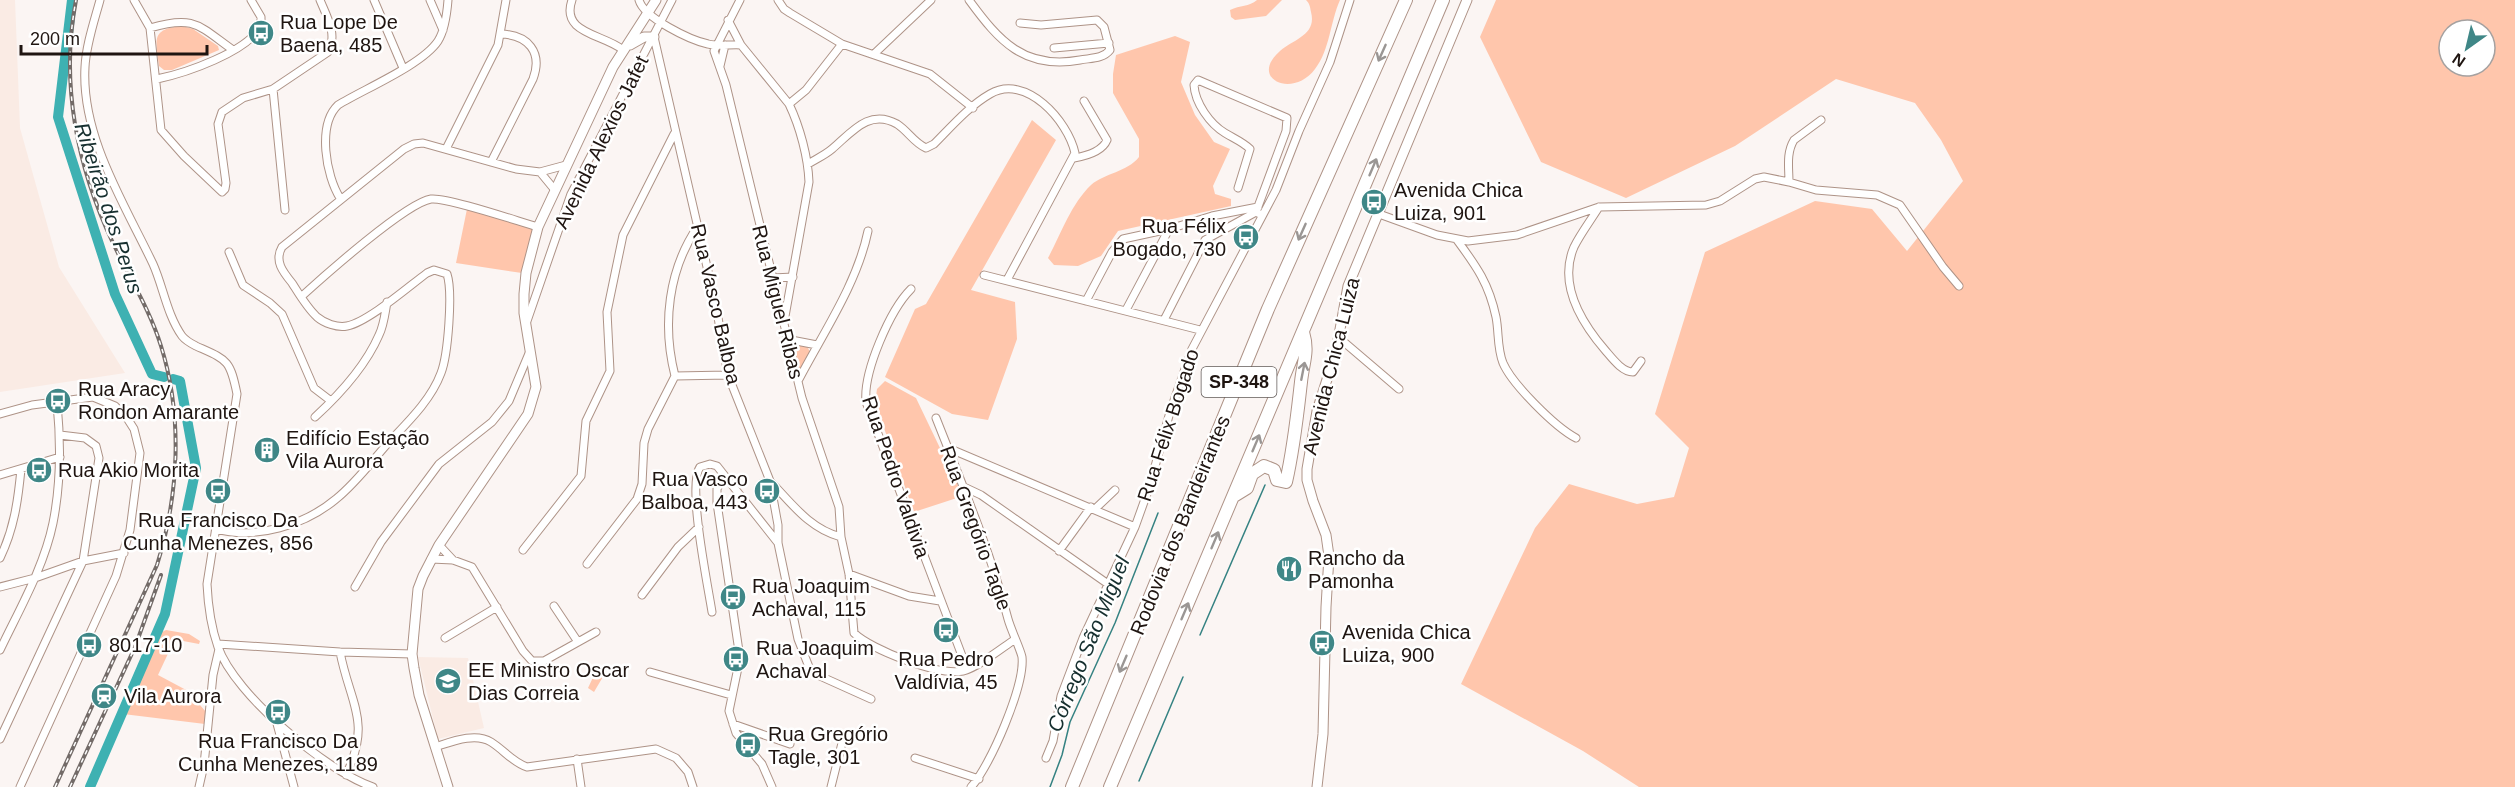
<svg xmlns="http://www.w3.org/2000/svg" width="2515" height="787" font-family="Helvetica,sans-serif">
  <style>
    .built { fill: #faebe4 }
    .green { fill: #ffc6ac; fill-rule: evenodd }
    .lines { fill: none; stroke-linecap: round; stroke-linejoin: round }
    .stream { stroke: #358282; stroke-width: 1.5 }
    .river { stroke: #3eb1b2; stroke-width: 10 }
    .minor-casing { stroke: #ae9387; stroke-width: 9 }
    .secondary-casing { stroke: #ae9387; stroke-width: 11 }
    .motorway-casing { stroke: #ae9387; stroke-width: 14 }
    .minor { stroke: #fff; stroke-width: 7 }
    .secondary { stroke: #fff; stroke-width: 9 }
    .motorway { stroke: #fff; stroke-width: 12 }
    .rail-casing { stroke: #736b68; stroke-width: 4 }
    .rail { stroke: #fff; stroke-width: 1.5; stroke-dasharray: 4.5; stroke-linecap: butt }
    .oneway { stroke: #9a9694 }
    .labels { text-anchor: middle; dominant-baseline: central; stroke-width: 5; stroke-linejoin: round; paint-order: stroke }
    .shield { fill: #fff; stroke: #625b58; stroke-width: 1.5 }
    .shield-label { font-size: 18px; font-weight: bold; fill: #1f1511 }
    .poi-label { font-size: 20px; fill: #1f1511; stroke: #fff; text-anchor: start }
    .street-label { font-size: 20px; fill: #1f1511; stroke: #fff }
    .water-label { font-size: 21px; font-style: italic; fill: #162f2f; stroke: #fff }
  </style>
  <rect width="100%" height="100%" fill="#fbf5f3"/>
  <path class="built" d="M 0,0 L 15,0 L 20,128 L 59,267 L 125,373 L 0,392 Z
    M 418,657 L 468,658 L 484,728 L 438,739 Z"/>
  <path class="green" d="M 1257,0 L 1282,0 L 1266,16 L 1235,20 L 1231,17 L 1230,10 C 1240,5 1249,7 1257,0 Z
    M 1306,0 L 1340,0 C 1330,22 1330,50 1315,69 C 1293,99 1248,79 1280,51 C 1294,39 1317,35 1311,12 C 1310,7 1310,4 1306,0 Z
    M 1496,0 L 2515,0 L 2515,787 L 1639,787 L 1583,751 L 1461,684 L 1535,528 L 1569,484 L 1637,504 L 1674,497 L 1689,448 L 1655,414 L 1705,252 L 1815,201 L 1872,209 L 1907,251 L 1963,181 L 1941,140 L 1915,103 L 1836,79 L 1735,146 L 1626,198 L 1541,162 L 1480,37 ZM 2449,30 L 2485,30 L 2485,66 L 2449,66 Z
    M 182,26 L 193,29 L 218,46 L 219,50 L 172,70 L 164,70 L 159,66 C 156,40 150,29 182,26 Z
    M 1175,36 L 1190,42 L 1181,82 L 1195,115 L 1214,142 L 1230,149 L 1213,186 L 1215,194 L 1231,199 L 1231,206 L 1118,231 L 1101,256 L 1078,266 L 1054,265 L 1048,258 C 1061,234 1071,204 1091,185 C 1105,173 1127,172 1139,157 L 1139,139 L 1113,93 L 1113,74 L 1116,55 Z
    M 1032,120 L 1056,140 L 971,290 L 1015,302 L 1017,339 L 988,420 L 952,414 L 885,377 L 915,309 L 926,304 Z
    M 467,209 L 534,229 L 522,273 L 456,263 Z
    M 794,343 L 807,346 L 811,354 L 800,373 L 796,362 Z
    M 885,381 L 916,398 L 963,496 L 914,512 L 875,403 L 877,389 Z
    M 166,630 L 189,634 L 200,641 L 199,644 L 178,640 L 173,643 L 158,675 L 188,691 L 206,712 L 205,724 L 123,714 L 162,632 Z
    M 596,671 L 604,675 L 594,692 L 588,688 Z"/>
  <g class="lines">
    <path class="stream" d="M 1200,635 L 1265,485
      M 1139,781 L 1183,677
      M 1050,787 L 1062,755 L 1070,722 L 1115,623 L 1158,513"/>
    <path class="river" d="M 72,0 L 58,117 L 115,294 L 152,374 L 164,377
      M 90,787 L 165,614 L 196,468 L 180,381 L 173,379"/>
    <defs>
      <path id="minor" d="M 100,0 C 94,22 86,45 85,67 C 81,136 124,203 153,264 C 163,286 167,315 182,336 C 186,341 190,343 196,346 C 227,360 230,359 237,394 L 207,584 C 208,605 211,627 218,647 C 235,695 326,771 373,787
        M 134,0 L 150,28 L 161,130 L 184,156 L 222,192 L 225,189 L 226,183 L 218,124 L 222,112 L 243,98 L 273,89 L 328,52 C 338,35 327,17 320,0
        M 374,0 L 403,68
        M 430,0 L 443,30
        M 572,0 C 560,34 604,34 623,50
        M 639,0 C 644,18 690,40 708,44 C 719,47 730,44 741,45 L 789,104 C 800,127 808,157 809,182 L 784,322
        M 740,0 L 714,51 L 726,85 L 802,398 L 839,507 L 841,537 L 849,574 L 854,633 C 872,650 938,676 963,671 C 977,668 1002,648 1014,640
        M 778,0 L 784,9 L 790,13 L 842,44 L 930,74 L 973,108
        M 969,0 C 999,41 1024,70 1080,60 C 1090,58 1103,59 1110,50 L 1104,27 L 1097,20 L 1041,25 L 1020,23
        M 728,20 L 741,45
        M 150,28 C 194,15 198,25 233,50
        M 654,37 L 716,306 L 728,375 L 770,481 L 778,525 L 778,543 L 798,639 L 811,672 L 871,699
        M 1054,48 L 1109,43
        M 874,54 L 931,0
        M 720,66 L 725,45
        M 157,79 C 186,73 247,52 261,26 L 261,17 L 251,0
        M 273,89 L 285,210
        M 789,104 L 806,90 L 842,44
        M 446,149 L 498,45 L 506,0
        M 1074,158 C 1086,156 1102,152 1107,140 L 1084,101
        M 491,162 L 533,79 C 543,52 528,35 501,34
        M 808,164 C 816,159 825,155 832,149 C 851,133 869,108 897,124 C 908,131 914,143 926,148 L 934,144 C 951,127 969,106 990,94 C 1026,73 1068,121 1075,153 L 1007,280
        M 540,172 L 554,189
        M 1789,182 L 1816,190 L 1877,195 L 1900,205 L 1943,267 L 1959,286
        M 1238,188 L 1250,149 C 1243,142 1233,138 1225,133 C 1210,124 1195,103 1194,85 L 1198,80 L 1287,118 L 1286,131 L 1256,212
        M 340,198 C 326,176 317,125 338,105 C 364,89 422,65 438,41 C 445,30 447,13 448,0
        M 1599,207 C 1591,220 1581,233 1574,247 C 1558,284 1581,322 1605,350 C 1612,358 1622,372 1633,372 L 1641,361
        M 1379,214 L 1437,235 L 1468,241 L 1517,235 L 1599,207 L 1706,205 L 1720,201 L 1755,179 L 1764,177 L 1789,182 C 1789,168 1786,153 1794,140 L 1821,120
        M 1457,240 C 1477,267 1489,284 1496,317 C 1499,332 1497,348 1503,363 C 1512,384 1555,427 1576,438
        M 229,252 L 243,285 L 270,303 L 282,314 L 314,388 L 331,401
        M 984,275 L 1200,330
        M 773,278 L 793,277
        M 911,289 C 890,310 863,372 866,402 L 967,669
        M 302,296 C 324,276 406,203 431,199 C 447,197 517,221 538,227
        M 1086,301 L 1112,252 L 1123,239 L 1169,229
        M 1126,310 L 1169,229 L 1212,216 L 1258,207
        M 1164,320 L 1205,240 L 1256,212 L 1258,213
        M 527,321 L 571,194 L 672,0
        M 1338,337 L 1399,389
        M 786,339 L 817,345
        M 675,376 C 662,325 668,270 698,226
        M 675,376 L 728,375
        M 798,381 C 823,333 857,284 868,231
        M 0,414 L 32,405 L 93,397 L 115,406 L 127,418 L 134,429 L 140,453 L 130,530 L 116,576 L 20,787
        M 315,417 C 339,395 366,365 379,335 C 384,325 385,313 387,302
        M 936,418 C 962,484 990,550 1008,619 C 1011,630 1020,648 1022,657 C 1025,685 990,767 971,787
        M 948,448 L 1135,527
        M 0,475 L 60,457
        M 724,475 L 717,489 L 717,503 L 740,658 L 729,711 L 736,733 L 762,764 L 772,787
        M 771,482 C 792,504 810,529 841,537
        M 964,487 L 981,495 L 1108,584
        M 1096,508 L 1115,490
        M 216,529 C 256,540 305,525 336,499 C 356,483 372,461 389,442 C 408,422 431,400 441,373 C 448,355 453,292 447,274 L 434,270 L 427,273 C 408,287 368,322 347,326 C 337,328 324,323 317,317 C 307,308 299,294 292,283 C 283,272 274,261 282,247 L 404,149 L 414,144 L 423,143 L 516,169 L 540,172 L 566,165
        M 439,545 L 453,560
        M 523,550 L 581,476 L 586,421 L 610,371 L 607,312 L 623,235 L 674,134
        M 1059,551 L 1091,507
        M 0,558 C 14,529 18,501 21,469
        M 431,559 L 453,560 L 472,567 L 523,651 L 532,661 L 544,661 L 596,632
        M 587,564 L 637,499 L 642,484 L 644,443 L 648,429 L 675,376
        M 849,574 L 909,596 L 940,601
        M 0,587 L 35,578 L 83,561 L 124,553
        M 355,587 L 381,542 L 439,464 L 492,422 L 509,401 L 530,351
        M 642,595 L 678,547 L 699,527
        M 554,606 L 578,642
        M 712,612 C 708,586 687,485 700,467 L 710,464 L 717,466 L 778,543
        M 445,638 L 497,607
        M 218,644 L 340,652 L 412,654
        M 0,650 C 19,610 44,567 53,523 C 61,483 61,444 57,403
        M 340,652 C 350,704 372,721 346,775
        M 650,672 L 731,695
        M 276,720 L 294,787
        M 733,724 L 790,744
        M 0,739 L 83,561 L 99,458 L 96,446 L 85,438 L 60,435
        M 435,747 C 451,742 475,732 491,742 C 504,750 512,762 527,767 L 656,749 L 676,758 L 688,772 L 693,787
        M 915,758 L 979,779
        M 1046,758 L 1053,741 L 1061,696 L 1083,638 L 1135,527 L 1149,488 L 1170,412 L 1192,349 L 1276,190 L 1299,131 L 1330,62 L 1350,0
        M 577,759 L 581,787
        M 199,787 L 204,765 L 213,675 L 219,649
        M 831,787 L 842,743"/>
      <path id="secondary" d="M 630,45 L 644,37 L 654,37
        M 448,787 L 419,695 L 414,668 L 412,654 L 418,589 L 423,576 L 439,545 L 528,414 L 536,387 L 524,313 L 524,294 L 526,273 L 538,227 L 613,67 L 656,0
        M 1317,787 L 1323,734 L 1326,607 L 1329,556 L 1326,535 L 1313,501 L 1307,480 L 1307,469 L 1317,411 L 1336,351 L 1348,286 L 1467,0"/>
      <path id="motorway" d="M 1234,496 L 1247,488 L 1252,474 L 1264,466 L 1274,470 L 1277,480 L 1286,482 C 1294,447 1297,417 1301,382 C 1303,362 1309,352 1303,332
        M 1072,787 L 1268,309 L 1406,0
        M 1110,787 L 1443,0"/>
    </defs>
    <use href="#minor" class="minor-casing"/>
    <use href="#secondary" class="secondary-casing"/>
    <use href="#motorway" class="motorway-casing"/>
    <use href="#minor" class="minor"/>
    <use href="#secondary" class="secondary"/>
    <use href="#motorway" class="motorway"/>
    <defs>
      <path id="rail" d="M 55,787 L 157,565 C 179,495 183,416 161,346 C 150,310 129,277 113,243 C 77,167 60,83 76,0
        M 70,787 L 135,647 L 161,575"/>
    </defs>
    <use href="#rail" class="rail-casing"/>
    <use href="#rail" class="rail"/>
  </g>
  <defs><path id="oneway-shaft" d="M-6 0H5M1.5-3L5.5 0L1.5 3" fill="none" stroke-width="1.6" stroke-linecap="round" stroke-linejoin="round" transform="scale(1.5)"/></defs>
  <g class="oneway">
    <use href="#oneway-shaft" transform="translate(1382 53) rotate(114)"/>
    <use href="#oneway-shaft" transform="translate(1373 167) rotate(-67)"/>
    <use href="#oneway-shaft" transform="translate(1302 232) rotate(114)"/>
    <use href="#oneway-shaft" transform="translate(1303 371) rotate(-79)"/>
    <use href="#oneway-shaft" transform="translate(1256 443) rotate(-67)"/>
    <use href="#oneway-shaft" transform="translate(1215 540) rotate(-67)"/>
    <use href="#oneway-shaft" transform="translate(1185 611) rotate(-67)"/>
    <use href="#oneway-shaft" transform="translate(1123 664) rotate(113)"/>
  </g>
  <defs>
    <symbol id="bus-disc" viewBox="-11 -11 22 22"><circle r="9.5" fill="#3f8787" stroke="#fff"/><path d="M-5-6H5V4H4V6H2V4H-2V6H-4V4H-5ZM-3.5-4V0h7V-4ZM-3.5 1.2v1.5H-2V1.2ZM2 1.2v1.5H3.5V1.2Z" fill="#fff"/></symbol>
    <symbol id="building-disc" viewBox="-11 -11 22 22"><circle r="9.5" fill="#3f8787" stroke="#fff"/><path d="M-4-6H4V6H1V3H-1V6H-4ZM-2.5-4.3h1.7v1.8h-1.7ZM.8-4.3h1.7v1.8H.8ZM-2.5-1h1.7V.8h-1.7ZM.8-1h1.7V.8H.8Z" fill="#fff"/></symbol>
    <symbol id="restaurant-disc" viewBox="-11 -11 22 22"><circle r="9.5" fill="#3f8787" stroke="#fff"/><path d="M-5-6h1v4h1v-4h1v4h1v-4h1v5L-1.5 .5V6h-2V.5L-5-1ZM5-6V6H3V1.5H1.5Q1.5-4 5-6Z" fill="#fff"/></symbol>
    <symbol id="school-disc" viewBox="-11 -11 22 22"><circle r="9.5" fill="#3f8787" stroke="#fff"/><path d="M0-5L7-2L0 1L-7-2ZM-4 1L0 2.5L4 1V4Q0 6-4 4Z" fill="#fff"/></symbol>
    <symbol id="station-disc" viewBox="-11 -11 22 22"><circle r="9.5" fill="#3f8787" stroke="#fff"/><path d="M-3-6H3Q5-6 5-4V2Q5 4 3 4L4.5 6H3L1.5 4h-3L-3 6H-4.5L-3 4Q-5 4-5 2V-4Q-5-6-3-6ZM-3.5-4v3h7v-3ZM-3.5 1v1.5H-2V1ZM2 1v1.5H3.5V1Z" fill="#fff"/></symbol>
  </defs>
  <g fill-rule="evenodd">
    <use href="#bus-disc" x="246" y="18" width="30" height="30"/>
    <use href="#bus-disc" x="1359" y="187" width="30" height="30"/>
    <use href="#bus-disc" x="1231" y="222" width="30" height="30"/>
    <use href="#bus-disc" x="43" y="386" width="30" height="30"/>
    <use href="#building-disc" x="252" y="435" width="30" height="30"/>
    <use href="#bus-disc" x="24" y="455" width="30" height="30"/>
    <use href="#bus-disc" x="203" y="476" width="30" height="30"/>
    <use href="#bus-disc" x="752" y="476" width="30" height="30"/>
    <use href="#restaurant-disc" x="1274" y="554" width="30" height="30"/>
    <use href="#bus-disc" x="718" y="582" width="30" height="30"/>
    <use href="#bus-disc" x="931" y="615" width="30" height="30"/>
    <use href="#bus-disc" x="1307" y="628" width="30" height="30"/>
    <use href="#bus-disc" x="74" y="630" width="30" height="30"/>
    <use href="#bus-disc" x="721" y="644" width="30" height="30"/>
    <use href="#school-disc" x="433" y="666" width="30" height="30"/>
    <use href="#station-disc" x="89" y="681" width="30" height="30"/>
    <use href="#bus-disc" x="263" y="697" width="30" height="30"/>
    <use href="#bus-disc" x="733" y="730" width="30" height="30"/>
  </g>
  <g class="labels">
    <rect class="shield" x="1201.5" y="367" width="75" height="30" rx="4.5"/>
    <g class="shield-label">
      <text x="1239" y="382">SP-348</text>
    </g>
    <g class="poi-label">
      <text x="280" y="22">Rua Lope De<tspan x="280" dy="23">Baena, 485</tspan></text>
      <text x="1394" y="190">Avenida Chica<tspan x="1394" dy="23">Luiza, 901</tspan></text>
      <text x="1226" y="226" text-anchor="end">Rua Félix<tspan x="1226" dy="23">Bogado, 730</tspan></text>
      <text x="78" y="389">Rua Aracy<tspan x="78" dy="23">Rondon Amarante</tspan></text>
      <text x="286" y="438">Edifício Estação<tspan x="286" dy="23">Vila Aurora</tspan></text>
      <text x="58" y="470">Rua Akio Morita</text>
      <text x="748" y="479" text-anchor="end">Rua Vasco<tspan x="748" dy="23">Balboa, 443</tspan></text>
      <text x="218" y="520" text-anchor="middle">Rua Francisco Da<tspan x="218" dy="23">Cunha Menezes, 856</tspan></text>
      <text x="1308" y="558">Rancho da<tspan x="1308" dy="23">Pamonha</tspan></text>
      <text x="752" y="586">Rua Joaquim<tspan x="752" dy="23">Achaval, 115</tspan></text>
      <text x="1342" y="632">Avenida Chica<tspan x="1342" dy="23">Luiza, 900</tspan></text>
      <text x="109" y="645">8017-10</text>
      <text x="756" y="648">Rua Joaquim<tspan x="756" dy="23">Achaval</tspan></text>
      <text x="946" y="659" text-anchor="middle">Rua Pedro<tspan x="946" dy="23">Valdívia, 45</tspan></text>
      <text x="468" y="670">EE Ministro Oscar<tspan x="468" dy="23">Dias Correia</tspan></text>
      <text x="124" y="696">Vila Aurora</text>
      <text x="768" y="734">Rua Gregório<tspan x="768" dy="23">Tagle, 301</tspan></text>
      <text x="278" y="741" text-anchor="middle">Rua Francisco Da<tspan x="278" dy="23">Cunha Menezes, 1189</tspan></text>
    </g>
    <g class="street-label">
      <text transform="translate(601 142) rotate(-64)">Avenida Alexios Jafet</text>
      <text transform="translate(778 302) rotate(76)">Rua Miguel Ribas</text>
      <text transform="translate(716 304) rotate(77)">Rua Vasco Balboa</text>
      <text transform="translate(1331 366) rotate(-76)">Avenida Chica Luiza</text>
      <text transform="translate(1168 425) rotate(-72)">Rua Félix Bogado</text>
      <text transform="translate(896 477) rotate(71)">Rua Pedro Valdivia</text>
      <text transform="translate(1180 525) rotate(-68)">Rodovia dos Bandeirantes</text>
      <text transform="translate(976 528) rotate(70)">Rua Gregório Tagle</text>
    </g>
    <g class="water-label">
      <text transform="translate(109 208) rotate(72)">Ribeirão dos Perus</text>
      <text transform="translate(1088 644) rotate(-68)">Córrego São Miguel</text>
    </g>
  </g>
  <g transform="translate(2467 48) rotate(214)"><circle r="28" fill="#ffffff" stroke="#a5a1a0" stroke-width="1.5"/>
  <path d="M0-4.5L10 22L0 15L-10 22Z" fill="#3f8787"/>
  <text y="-9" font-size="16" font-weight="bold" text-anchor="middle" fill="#1f1511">N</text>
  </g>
  <path d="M21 45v9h186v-9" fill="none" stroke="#1f1511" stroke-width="3"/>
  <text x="30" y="45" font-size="18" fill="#1f1511" stroke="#ffffff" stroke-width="4.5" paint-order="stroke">200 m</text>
</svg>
